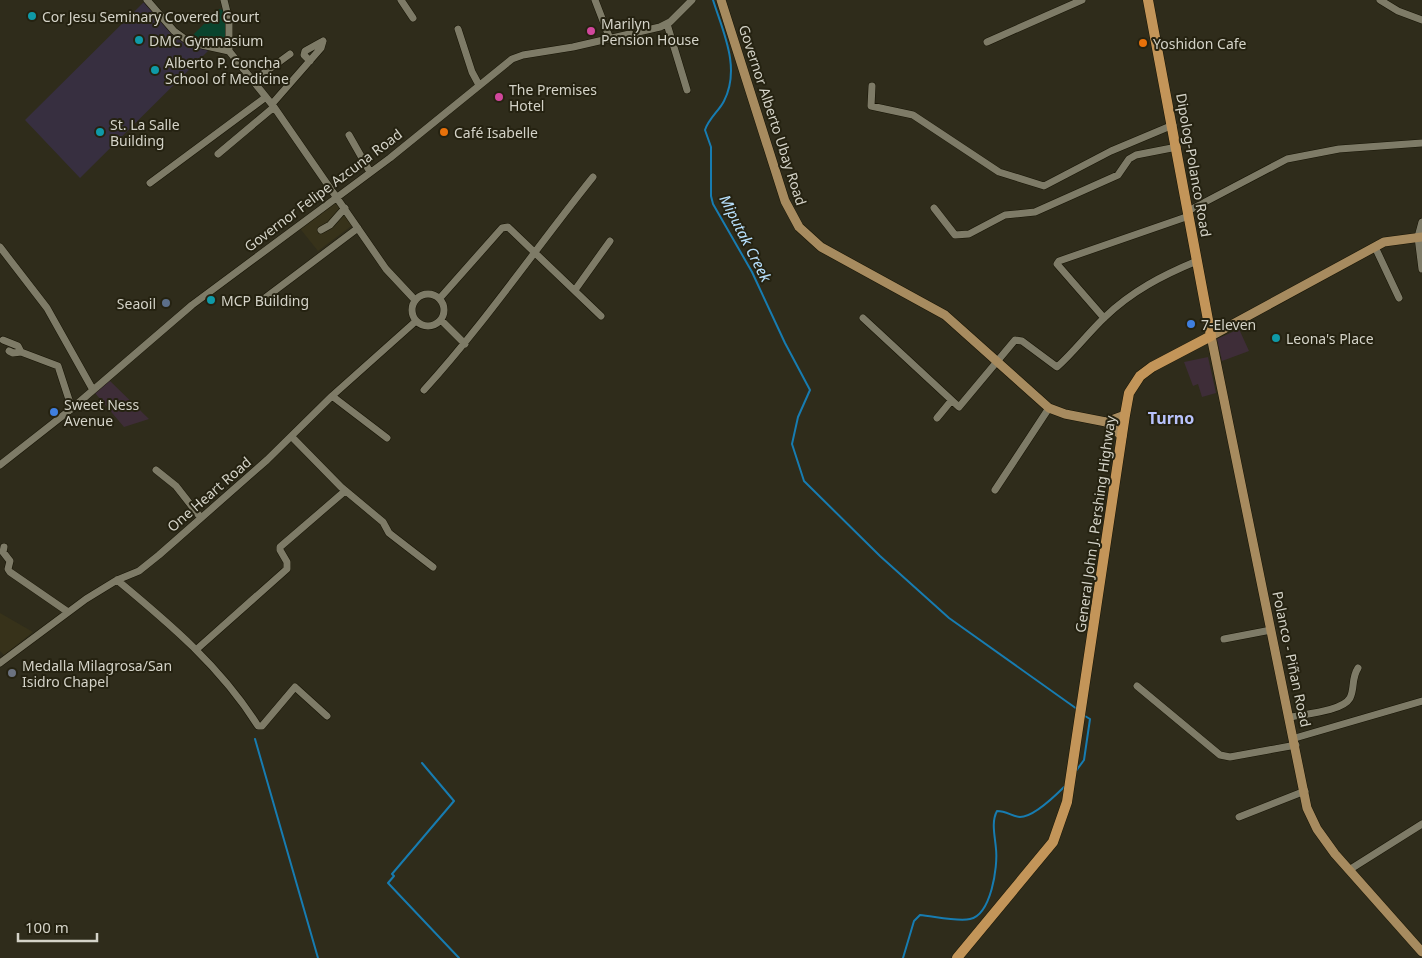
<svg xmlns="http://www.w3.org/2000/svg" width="1422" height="958" font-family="'Noto Sans',sans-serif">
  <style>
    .commercial { fill: #3e2d38 }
    .built { fill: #37321a }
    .education { fill: #372f40 }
    .green { fill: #0a442e }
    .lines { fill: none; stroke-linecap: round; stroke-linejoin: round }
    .stream { stroke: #177cb1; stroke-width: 2 }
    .minor-casing { stroke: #171405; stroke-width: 8 }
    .major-casing { stroke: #171405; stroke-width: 10 }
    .highway-casing { stroke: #171405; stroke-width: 11 }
    .minor { stroke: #7e7b67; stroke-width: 7 }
    .major { stroke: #a78b5f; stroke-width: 9 }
    .highway { stroke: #c39559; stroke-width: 10 }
    .culture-dot { fill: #0f9aa8; stroke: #252211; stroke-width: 2 }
    .hotel-dot { fill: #d1479c; stroke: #252211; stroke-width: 2 }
    .food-dot { fill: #e8710a; stroke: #252211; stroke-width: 2 }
    .service-dot { fill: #5c6f8a; stroke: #252211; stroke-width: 2 }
    .shop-dot { fill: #3f7fe0; stroke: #252211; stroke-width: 2 }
    .worship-dot { fill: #6b7280; stroke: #252211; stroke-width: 2 }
    .labels { text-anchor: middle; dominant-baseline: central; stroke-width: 4; stroke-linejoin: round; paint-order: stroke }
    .poi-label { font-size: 14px; fill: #d4d3c8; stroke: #252211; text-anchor: start }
    .street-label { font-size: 14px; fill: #d4d3c8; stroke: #252211 }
    .water-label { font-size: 15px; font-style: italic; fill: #b8e1fe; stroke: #252211 }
    .quarter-label { font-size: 16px; font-weight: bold; fill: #b8c2fb; stroke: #252211 }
  </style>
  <rect width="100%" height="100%" fill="#2f2c1b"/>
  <path class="commercial" d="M 1239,329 L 1249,351 L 1222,361 L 1217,339 Z
    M 1208,357 L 1216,393 L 1202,397 L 1198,384 L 1193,386 L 1184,362 Z
    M 109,380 L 149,419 L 124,427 L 95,393 Z"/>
  <path class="built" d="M 332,201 L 334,204 L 339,201 L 354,224 L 318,251 L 298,226 Z
    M 0,613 L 33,632 L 4,655 L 0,651 Z"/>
  <path class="education" d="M 144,2 L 175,37 L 191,45 L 209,50 L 80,178 L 25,120 Z"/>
  <path class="green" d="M 219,9 L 223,10 L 227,23 L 225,47 L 190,38 Z"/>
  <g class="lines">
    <path class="stream" d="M 713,0 C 723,32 741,68 724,101 C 719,111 709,118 705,130 L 711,147 L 711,196 L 713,204 L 752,272 L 785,343 L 810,390 L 798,417 L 792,444 L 804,481 L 880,556 L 949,618 L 1077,709
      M 255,739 L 318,958
      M 422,763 L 454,801 L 392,874 L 394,876 L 388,883 L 459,958
      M 1076,771 L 1084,760 L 1090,719 L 1085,716
      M 903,958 L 914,921 L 920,915 C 933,916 958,922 970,919 C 991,915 998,867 996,849 C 995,836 991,822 997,811 C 1007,811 1011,816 1020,817 C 1033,817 1055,796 1064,787"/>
    <defs>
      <path id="minor" d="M 147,0 L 174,31 L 185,39 L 197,44 L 229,51 L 274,107 L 386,269 L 415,300
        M 224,0 L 229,20 L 229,51
        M 401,0 L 413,18
        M 595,0 L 610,39
        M 1380,0 L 1398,11 L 1422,20
        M 667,24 L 687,90
        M 458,29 L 472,72 L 479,85
        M 987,42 L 1082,0
        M 310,61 L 304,55 L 305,51 L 323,41
        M 253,81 L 290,54
        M 872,86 L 871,106 L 913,115 L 999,172 L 1044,186 L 1111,151 L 1173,125
        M 272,104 L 321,48 L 323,41
        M 349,135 L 370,172
        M 218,154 L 274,107
        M 150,183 L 266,97
        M 934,208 L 955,235 L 969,234 L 1005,215 L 1035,212 L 1118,175 L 1129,159 L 1136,155 L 1177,147
        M 1188,211 L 1287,159 L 1339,149 L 1422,143
        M 1422,222 L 1418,237 L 1422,269
        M 321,230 L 330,225 L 345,208
        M 0,247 L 47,308 L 93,390
        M 1375,247 L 1399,298
        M 575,290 L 610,241
        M412 310a16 16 0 1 1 32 0a16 16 0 1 1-32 0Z
        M 265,298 L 358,228
        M 440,298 L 502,228 L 508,227 L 601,316
        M 863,318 L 959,407 L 1015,340 L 1022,341 L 1057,367 C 1074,352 1088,333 1105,317 C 1132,291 1163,275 1197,261
        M 1104,318 L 1057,264 L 1059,261 L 1189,216
        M 441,320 L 465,344
        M 3,340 L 18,346 L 21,352 L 58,366 L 72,409
        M 9,351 L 13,353 L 21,352
        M 424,390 C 485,323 536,248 593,177
        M 332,396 L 387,438
        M 937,418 L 951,401
        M 292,437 L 341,487 L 383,522 L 389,533 L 433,567
        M 0,465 L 70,410 L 192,305 L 390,158 L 512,59 L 523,55 L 573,47 L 660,27 L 670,22 L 692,0
        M 156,470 L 176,486 L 201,518
        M 995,490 L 1049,408
        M 4,547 L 3,552 L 10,561 L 8,569 L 10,572 L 68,612
        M 117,580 C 170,624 221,667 258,726 L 262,726 L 295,687 L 327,716
        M 1224,639 L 1271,630
        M 197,649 L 287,569 L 287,562 L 280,550 L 280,547 L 345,491
        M 0,663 L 86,599 L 117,580 L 139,571 L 159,555 L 267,460 L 332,396 L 416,321
        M 1137,686 L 1220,755 L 1230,757 L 1296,745
        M 1291,717 C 1305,714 1343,711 1350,698 C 1355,688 1351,679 1358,668
        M 1295,738 L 1422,701
        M 1239,817 L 1305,791
        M 1349,870 L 1422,824"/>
      <path id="major" d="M 721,0 L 785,201 L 799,227 L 821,247 L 945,315 L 1049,408 L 1065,414 L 1106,422 L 1125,415
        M 1422,237 L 1384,242 L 1211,336 L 1307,808 L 1317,829 L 1335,854 L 1422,952
        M 1106,422 L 1122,436"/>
      <path id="highway" d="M 957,958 L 1053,842 L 1067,802 L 1125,415 L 1129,393 L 1140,376 L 1152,367 L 1211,336 L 1148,0"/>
    </defs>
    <use href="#minor" class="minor-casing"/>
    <use href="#major" class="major-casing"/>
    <use href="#highway" class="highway-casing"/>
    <use href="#minor" class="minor"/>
    <use href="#major" class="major"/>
    <use href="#highway" class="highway"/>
  </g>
  <g class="culture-dot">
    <circle cx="32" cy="16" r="5"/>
    <circle cx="139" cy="40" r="5"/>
    <circle cx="155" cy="70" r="5"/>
    <circle cx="100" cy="132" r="5"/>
    <circle cx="211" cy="300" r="5"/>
    <circle cx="1276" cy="338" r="5"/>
  </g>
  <g class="hotel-dot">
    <circle cx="591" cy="31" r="5"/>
    <circle cx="499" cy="97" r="5"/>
  </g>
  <g class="food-dot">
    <circle cx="1143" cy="43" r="5"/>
    <circle cx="444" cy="132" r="5"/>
  </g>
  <circle class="service-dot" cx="166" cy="303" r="5"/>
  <g class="shop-dot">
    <circle cx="1191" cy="324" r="5"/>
    <circle cx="54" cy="412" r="5"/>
  </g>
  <circle class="worship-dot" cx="12" cy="673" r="5"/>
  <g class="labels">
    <g class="poi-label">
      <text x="42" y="16">Cor Jesu Seminary Covered Court</text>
      <text x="601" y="23">Marilyn<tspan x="601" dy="16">Pension House</tspan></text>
      <text x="149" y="40">DMC Gymnasium</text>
      <text x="1153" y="43">Yoshidon Cafe</text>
      <text x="165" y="62">Alberto P. Concha<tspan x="165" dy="16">School of Medicine</tspan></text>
      <text x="509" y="89">The Premises<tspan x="509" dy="16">Hotel</tspan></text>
      <text x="110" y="124">St. La Salle<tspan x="110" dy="16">Building</tspan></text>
      <text x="454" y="132">Café Isabelle</text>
      <text x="221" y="300">MCP Building</text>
      <text x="156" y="303" text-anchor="end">Seaoil</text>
      <text x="1201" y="324">7-Eleven</text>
      <text x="1286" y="338">Leona's Place</text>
      <text x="64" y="404">Sweet Ness<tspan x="64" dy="16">Avenue</tspan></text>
      <text x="22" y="665">Medalla Milagrosa/San<tspan x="22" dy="16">Isidro Chapel</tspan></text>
    </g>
    <g class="street-label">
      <text transform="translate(773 115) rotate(72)">Governor Alberto Ubay Road</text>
      <text transform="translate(1194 165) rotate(80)">Dipolog-Polanco Road</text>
      <text transform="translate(323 190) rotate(-37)">Governor Felipe Azcuna Road</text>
      <text transform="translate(209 494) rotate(-41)">One Heart Road</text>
      <text transform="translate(1095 524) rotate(-82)">General John J. Pershing Highway</text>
      <text transform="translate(1292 659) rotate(78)">Polanco - Piñan Road</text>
    </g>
    <g class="water-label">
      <text transform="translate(746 238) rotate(63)">Miputak Creek</text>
    </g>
    <g class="quarter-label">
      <text x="1171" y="418">Turno</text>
    </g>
  </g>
  <path d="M18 933v8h79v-8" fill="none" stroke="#d4d3c8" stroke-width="2.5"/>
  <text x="25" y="933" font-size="15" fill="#d4d3c8" stroke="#252211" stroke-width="4" paint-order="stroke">100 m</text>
</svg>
